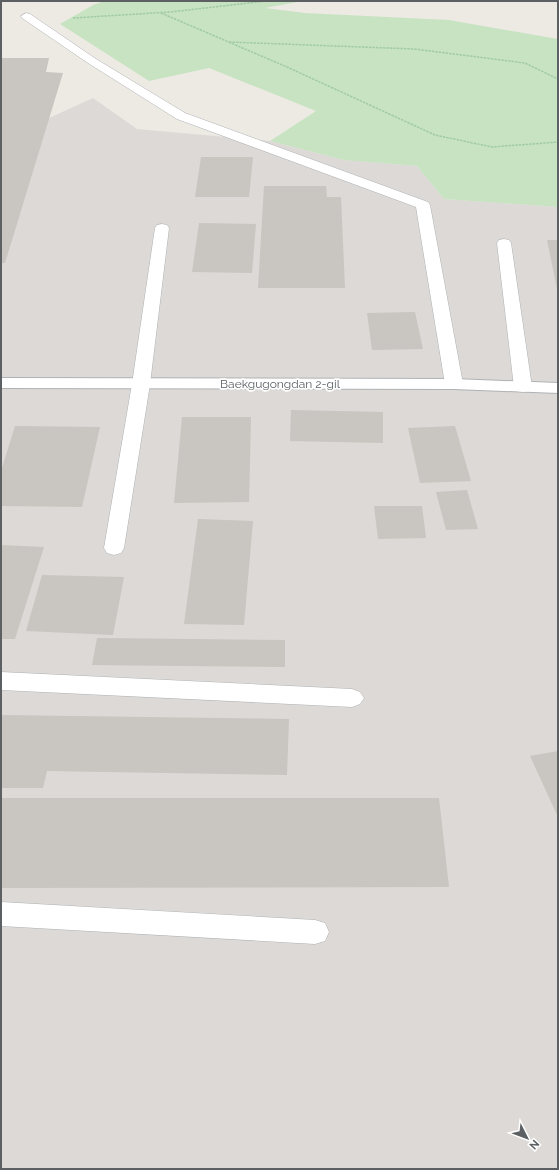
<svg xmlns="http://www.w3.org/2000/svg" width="559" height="1170" font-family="Raleway,sans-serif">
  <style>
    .industrial { fill: #dcd9d6 }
    .green { fill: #c8e3c2 }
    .building { fill: #c9c5c0 }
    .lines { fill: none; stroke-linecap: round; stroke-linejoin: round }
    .lane-casing { stroke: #afb2b5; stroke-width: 1 }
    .street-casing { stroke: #afb2b5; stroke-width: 2 }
    .path { stroke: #a0cba4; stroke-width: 1.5; stroke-dasharray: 2.5 1; stroke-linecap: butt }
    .lane { fill: #fff; fill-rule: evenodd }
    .street { fill: #fff; fill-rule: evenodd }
    .labels { text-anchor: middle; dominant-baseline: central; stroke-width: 3.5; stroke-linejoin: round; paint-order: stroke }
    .street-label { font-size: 12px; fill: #5c6063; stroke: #fff }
  </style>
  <rect width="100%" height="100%" fill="#edeae4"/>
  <path class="industrial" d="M 93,98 L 137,129 L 270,141 L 344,160 L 417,166 L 444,199 L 558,207 L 558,1169 L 1,1169 L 1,140 Z"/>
  <path class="green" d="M 104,1 L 303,1 L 265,8 L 305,13 L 449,20 L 558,39 L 558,207 L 444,199 L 417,166 L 344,160 L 270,141 L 316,111 L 209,68 L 149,81 L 60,24 L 93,5 Z"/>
  <path class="building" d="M 1,58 L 49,58 L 46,72 L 63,73 L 5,263 L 1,263 Z
    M 201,157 L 253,157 L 249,197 L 195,197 Z
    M 264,186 L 326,186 L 327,197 L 341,197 L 345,288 L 258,288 Z
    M 199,223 L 256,224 L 252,273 L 192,272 Z
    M 547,240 L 558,240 L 558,289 L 557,289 Z
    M 415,312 L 423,349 L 372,350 L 367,313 Z
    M 291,410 L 383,412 L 383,443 L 290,441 Z
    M 182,417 L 251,417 L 249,502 L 174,503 Z
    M 15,426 L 100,427 L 82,507 L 1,506 L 1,471 Z
    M 455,426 L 471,481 L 420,483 L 408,428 Z
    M 467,490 L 478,529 L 446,530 L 436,492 Z
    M 374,506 L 422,506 L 426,538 L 378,539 Z
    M 198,519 L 253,521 L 244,625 L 184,624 Z
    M 1,545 L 44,547 L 15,639 L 1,639 Z
    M 42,575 L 124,577 L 113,635 L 26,631 Z
    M 97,638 L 285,640 L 285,667 L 92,665 Z
    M 1,715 L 289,719 L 287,775 L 47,771 L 43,788 L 1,788 Z
    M 558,751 L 558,817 L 530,756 Z
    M 1,798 L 439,798 L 449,887 L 1,888 Z"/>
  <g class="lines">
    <defs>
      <path id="lane" d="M 26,13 L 30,14 L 96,59 L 185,113 L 428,202 L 430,205 L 463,384 L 460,388 L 454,389 L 448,388 L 445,384 L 416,207 L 177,119 L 88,63 L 22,18 L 21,16 Z
        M 162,224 L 167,225 L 169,228 L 150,384 L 124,548 L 121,553 L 114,555 L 107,553 L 104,548 L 132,384 L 155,228 L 157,225 Z
        M 504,239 L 509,240 L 511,243 L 532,387 L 529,391 L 523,392 L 517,391 L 514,387 L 497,243 L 499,240 Z
        M 1,672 L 352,689 L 360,692 L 364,698 L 360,704 L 352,707 L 1,690 Z
        M 1,902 L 315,920 L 325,923 L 329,932 L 325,941 L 315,944 L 1,926 Z"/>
      <path id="street" d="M 1,378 L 454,379 L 558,383 L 558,393 L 454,389 L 1,388 Z"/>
    </defs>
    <use href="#lane" class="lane-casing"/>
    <use href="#street" class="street-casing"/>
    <path class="path" d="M 161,13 L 287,67 L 435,135 L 492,147 L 558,142
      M 73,18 L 170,12 L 266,1
      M 229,42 L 414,49 L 525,63 L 558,79"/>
    <use href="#lane" class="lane"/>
    <use href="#street" class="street"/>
  </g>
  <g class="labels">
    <g class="street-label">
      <text x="280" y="384">Baekgugongdan 2-gil</text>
    </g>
  </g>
  <rect width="559" height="1170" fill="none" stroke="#5c6063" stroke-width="4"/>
  <g transform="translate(527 1138) rotate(132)" stroke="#ffffff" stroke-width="3" paint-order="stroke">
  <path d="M0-3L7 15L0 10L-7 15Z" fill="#5c6063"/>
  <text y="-6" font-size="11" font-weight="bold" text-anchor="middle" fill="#5c6063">N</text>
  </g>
</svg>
